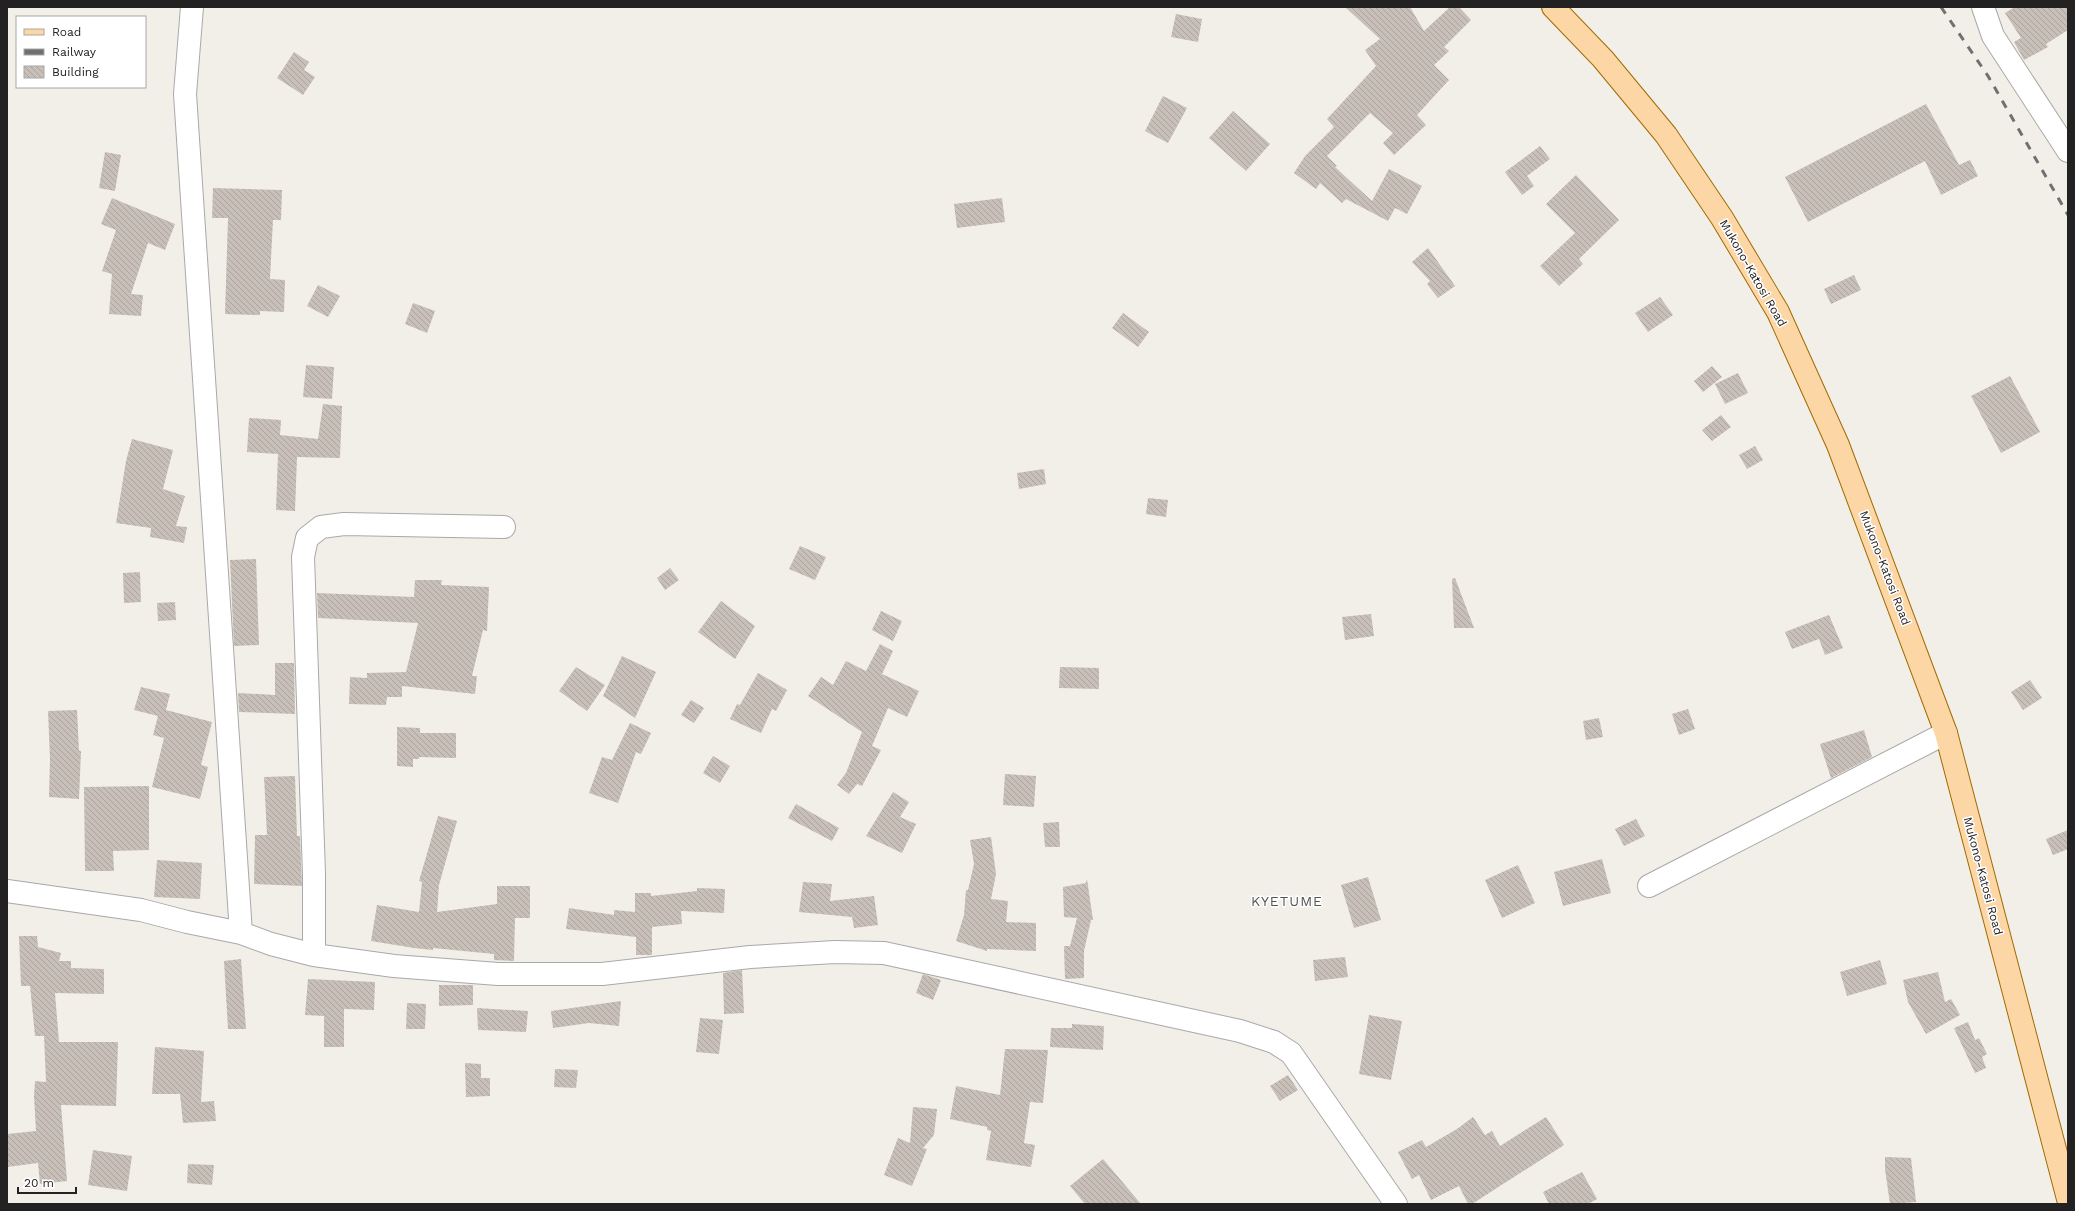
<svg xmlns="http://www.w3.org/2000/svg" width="2075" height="1211" font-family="'Work Sans',sans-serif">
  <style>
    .building { fill: url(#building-back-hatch) }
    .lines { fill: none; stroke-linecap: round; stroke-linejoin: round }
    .minor-casing { stroke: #a9a9a9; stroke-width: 24 }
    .major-casing { stroke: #a06b00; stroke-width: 24 }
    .minor { stroke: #fff; stroke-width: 22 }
    .major { stroke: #fcd6a4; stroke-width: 22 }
    .rail { stroke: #707070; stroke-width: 3; stroke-dasharray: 8 8; stroke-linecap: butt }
    .labels { text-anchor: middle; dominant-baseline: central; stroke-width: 3; stroke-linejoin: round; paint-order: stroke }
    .street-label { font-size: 12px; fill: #222; stroke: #fff }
    .quarter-label { font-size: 14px; letter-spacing: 1px; fill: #555; stroke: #fff }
  </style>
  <defs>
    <pattern id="building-back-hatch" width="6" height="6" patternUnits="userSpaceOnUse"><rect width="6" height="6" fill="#c7bfb8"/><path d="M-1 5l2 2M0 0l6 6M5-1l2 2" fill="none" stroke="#aba49e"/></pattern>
  </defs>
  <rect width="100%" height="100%" fill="#f2efe9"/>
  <path class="building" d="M 1345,7 L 1410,7 L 1424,31 L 1450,7 L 1459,7 L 1471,20 L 1444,47 L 1449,51 L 1434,65 L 1449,80 L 1417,115 L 1426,125 L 1394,155 L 1383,143 L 1393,133 L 1370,113 L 1327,156 L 1337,166 L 1335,167 L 1372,201 L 1389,169 L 1422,186 L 1407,214 L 1395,208 L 1388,221 L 1346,199 L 1342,203 L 1320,183 L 1316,189 L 1294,173 L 1305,156 L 1334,127 L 1327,119 L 1376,66 L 1365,50 L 1380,39 Z
    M 2015,7 L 2068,7 L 2068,30 L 2046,44 L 2048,47 L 2024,60 L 2014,42 L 2021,38 L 2005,13 Z
    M 1176,14 L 1202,19 L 1198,42 L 1171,37 Z
    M 294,52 L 309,62 L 304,70 L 315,77 L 303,95 L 277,78 Z
    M 1163,96 L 1187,108 L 1168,143 L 1145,131 Z
    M 1926,104 L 1959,165 L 1970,160 L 1978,176 L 1941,195 L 1925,161 L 1808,222 L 1785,177 Z
    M 1233,111 L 1270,144 L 1246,171 L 1209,138 Z
    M 1540,146 L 1550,159 L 1527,176 L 1534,186 L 1522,195 L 1505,172 Z
    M 105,152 L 121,155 L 115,191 L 99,188 Z
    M 1576,175 L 1619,220 L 1579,259 L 1583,264 L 1559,286 L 1540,266 L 1575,233 L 1546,204 Z
    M 213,188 L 282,190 L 281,220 L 273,220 L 270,279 L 285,280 L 284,312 L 260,311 L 260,315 L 225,314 L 228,218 L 212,218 Z
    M 112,198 L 175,224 L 165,250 L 148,243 L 131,294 L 143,295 L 141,316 L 109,314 L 112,274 L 102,271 L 116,230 L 101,224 Z
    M 1002,198 L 1005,222 L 957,228 L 954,204 Z
    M 1428,248 L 1455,286 L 1438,298 L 1427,284 L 1430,281 L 1412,262 Z
    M 1854,275 L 1861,290 L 1831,304 L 1824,289 Z
    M 318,285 L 340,296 L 328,317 L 307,306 Z
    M 1660,297 L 1673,315 L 1648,332 L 1635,313 Z
    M 413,303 L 435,311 L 427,333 L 405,324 Z
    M 1123,313 L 1149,332 L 1138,347 L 1112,328 Z
    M 306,365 L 334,367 L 332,399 L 303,397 Z
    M 1712,366 L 1722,377 L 1703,392 L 1694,381 Z
    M 1738,373 L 1748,393 L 1725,404 L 1715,384 Z
    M 2010,376 L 2040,432 L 2001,453 L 1971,396 Z
    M 323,404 L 342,406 L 340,458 L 297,457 L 295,511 L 276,510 L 278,454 L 247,452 L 249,418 L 281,420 L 280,435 L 318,439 Z
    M 1721,415 L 1731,427 L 1712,441 L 1702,430 Z
    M 132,439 L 173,450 L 163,489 L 185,496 L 176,526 L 187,527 L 184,543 L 150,537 L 151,528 L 116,523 L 126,461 Z
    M 1755,446 L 1763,460 L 1747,469 L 1739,455 Z
    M 1044,469 L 1046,484 L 1019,489 L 1017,473 Z
    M 1148,498 L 1168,500 L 1166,517 L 1146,514 Z
    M 800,546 L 826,557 L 815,580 L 789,569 Z
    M 256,559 L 259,645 L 234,646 L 230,560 Z
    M 670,568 L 679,580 L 665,590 L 657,578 Z
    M 140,572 L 141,602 L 124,603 L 123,573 Z
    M 1455,578 L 1474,628 L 1454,628 L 1452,579 Z
    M 415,580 L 442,580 L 441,585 L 489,587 L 487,631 L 483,630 L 472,676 L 477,676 L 475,694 L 402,686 L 402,697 L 387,697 L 386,705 L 349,704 L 350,677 L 367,678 L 367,673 L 406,672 L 418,623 L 318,618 L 317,593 L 414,597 Z
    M 721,601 L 755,626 L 735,659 L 698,632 Z
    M 175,602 L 176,620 L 158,621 L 157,603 Z
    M 881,611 L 902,621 L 893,641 L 872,630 Z
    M 1371,614 L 1374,636 L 1345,640 L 1342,617 Z
    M 1829,615 L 1843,648 L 1825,655 L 1819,639 L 1792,649 L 1785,632 Z
    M 880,644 L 893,651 L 882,674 L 919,691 L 907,717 L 888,708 L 872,746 L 881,750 L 862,786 L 857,784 L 849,794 L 837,785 L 846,773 L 862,732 L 808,696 L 821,677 L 833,685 L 846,661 L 866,671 Z
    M 622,656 L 656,672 L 635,718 L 603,696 Z
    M 275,663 L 294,663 L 295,714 L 239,712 L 238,693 L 275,695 Z
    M 576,667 L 605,685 L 587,711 L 559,691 Z
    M 1060,667 L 1099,668 L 1099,689 L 1059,688 Z
    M 758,673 L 787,690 L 776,711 L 772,709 L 761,733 L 730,719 L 737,704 L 740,705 Z
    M 2030,680 L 2042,698 L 2023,710 L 2011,692 Z
    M 141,687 L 170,694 L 166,710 L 212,722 L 201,765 L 208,767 L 200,799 L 152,787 L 164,738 L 153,735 L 158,716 L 134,710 Z
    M 691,700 L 704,708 L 694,723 L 681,715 Z
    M 1688,709 L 1695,729 L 1679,735 L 1672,714 Z
    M 77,710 L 79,751 L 81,751 L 79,799 L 49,797 L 50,759 L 48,711 Z
    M 1599,718 L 1603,737 L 1586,740 L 1583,721 Z
    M 630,723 L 651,733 L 641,754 L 636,752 L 618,803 L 589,793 L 602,757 L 612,760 Z
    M 397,727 L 420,728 L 420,733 L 456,733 L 456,758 L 419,757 L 419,759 L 413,759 L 413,767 L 397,766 Z
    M 1864,730 L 1872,757 L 1831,778 L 1820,744 Z
    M 713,756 L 730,766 L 720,783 L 703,773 Z
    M 1005,774 L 1036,776 L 1034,807 L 1003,805 Z
    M 295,776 L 297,836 L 300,836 L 302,886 L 254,884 L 255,835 L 267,835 L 264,777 Z
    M 149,786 L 149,850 L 113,851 L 114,871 L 85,871 L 84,787 Z
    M 893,792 L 909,802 L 900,817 L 916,824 L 902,853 L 866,836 Z
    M 796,804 L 839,828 L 832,841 L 788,818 Z
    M 438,816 L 457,821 L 439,885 L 437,912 L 497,904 L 497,886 L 530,886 L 530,918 L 515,918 L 514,961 L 494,960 L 494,954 L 433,948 L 433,950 L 414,948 L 371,941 L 377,905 L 419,912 L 422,882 L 419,881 Z
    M 1636,819 L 1645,836 L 1624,846 L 1615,829 Z
    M 1059,822 L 1060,847 L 1045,847 L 1043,823 Z
    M 2068,830 L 2068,849 L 2053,855 L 2046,839 Z
    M 991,837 L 996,874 L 991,899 L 1008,901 L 1006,922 L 1036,923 L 1036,951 L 987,949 L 987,951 L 956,941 L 964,915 L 966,890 L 968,890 L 974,864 L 970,840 Z
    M 1602,859 L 1611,893 L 1563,906 L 1554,872 Z
    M 157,860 L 202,863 L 200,899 L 154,897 Z
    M 1518,865 L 1535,903 L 1502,918 L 1485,880 Z
    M 1368,877 L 1381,920 L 1354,928 L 1341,885 Z
    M 1087,879 L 1093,920 L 1091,920 L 1084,951 L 1084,978 L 1065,979 L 1064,946 L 1070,946 L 1077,918 L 1064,917 L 1063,887 L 1086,883 Z
    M 803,882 L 832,884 L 830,901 L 874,896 L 878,925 L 854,928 L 852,917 L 799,912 Z
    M 697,888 L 725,889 L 724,913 L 681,911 L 682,924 L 652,927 L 652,955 L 636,955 L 636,937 L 566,929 L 569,908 L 614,915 L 614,910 L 635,912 L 635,893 L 651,893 L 651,896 L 697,891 Z
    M 19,936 L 37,936 L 38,947 L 61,953 L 59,961 L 71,961 L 71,968 L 104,969 L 104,994 L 55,993 L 59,1042 L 118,1042 L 116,1106 L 61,1105 L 67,1181 L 40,1184 L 38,1163 L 7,1167 L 7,1134 L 36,1131 L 34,1096 L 35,1081 L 46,1082 L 44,1036 L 35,1036 L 30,986 L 21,986 Z
    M 1345,957 L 1348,977 L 1315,981 L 1313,960 Z
    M 241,959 L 246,1029 L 228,1029 L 224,961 Z
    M 1880,960 L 1887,984 L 1847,996 L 1840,972 Z
    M 742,970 L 744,1013 L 724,1014 L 723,973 Z
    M 1938,972 L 1945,1002 L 1951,999 L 1960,1015 L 1926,1034 L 1908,1002 L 1903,980 Z
    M 923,974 L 941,980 L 933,1000 L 916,993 Z
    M 308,979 L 375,982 L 374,1010 L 344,1009 L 344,1047 L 324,1047 L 324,1016 L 305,1015 Z
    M 439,985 L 473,985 L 473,1005 L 439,1006 Z
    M 621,1001 L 619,1026 L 589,1023 L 553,1028 L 551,1011 Z
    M 407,1003 L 426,1004 L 425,1029 L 406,1029 Z
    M 477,1008 L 528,1011 L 526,1032 L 478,1030 Z
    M 1369,1015 L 1402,1021 L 1391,1080 L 1359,1074 Z
    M 700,1018 L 723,1020 L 719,1054 L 696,1052 Z
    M 1968,1022 L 1975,1040 L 1979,1038 L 1987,1054 L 1982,1057 L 1986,1068 L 1975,1073 L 1954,1028 Z
    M 1072,1024 L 1104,1026 L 1103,1050 L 1050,1047 L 1051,1028 L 1072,1028 Z
    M 155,1047 L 204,1051 L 201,1102 L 214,1101 L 216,1121 L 183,1123 L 180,1094 L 152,1094 Z
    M 1005,1049 L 1048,1050 L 1043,1103 L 1030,1102 L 1024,1143 L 1035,1145 L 1031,1167 L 986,1160 L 991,1131 L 987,1130 L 987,1127 L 950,1119 L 956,1086 L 1000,1095 Z
    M 465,1063 L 481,1064 L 481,1078 L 490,1078 L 490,1096 L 466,1097 Z
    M 555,1069 L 578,1070 L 576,1088 L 554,1087 Z
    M 1288,1075 L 1298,1090 L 1280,1101 L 1270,1086 Z
    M 913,1107 L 937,1109 L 934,1135 L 923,1148 L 927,1149 L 912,1186 L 884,1175 L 898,1138 L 910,1143 Z
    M 1473,1117 L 1485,1135 L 1492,1131 L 1500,1146 L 1546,1117 L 1564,1145 L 1472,1204 L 1468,1204 L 1459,1186 L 1431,1200 L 1419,1175 L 1412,1179 L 1398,1152 L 1422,1140 L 1426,1147 L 1457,1129 Z
    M 93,1150 L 132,1156 L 127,1191 L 88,1185 Z
    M 1885,1157 L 1911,1158 L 1916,1202 L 1890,1204 L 1885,1169 Z
    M 1103,1159 L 1141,1204 L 1085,1204 L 1070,1186 Z
    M 188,1164 L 214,1165 L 212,1185 L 187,1183 Z
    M 1582,1172 L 1597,1199 L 1588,1204 L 1549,1204 L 1543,1192 Z"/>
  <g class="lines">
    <defs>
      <path id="minor" d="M 192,7 L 185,94 L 241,933
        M 1983,7 L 1993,36 L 2068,151
        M 1649,886 L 1946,733
        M 7,891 L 141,910 L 187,922 L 241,933 L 271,944 L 314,955 L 394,966 L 498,974 L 602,974 L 750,957 L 835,952 L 884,953 L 1240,1031 L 1274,1042 L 1291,1053 L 1396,1204
        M 314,955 L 314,874 L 303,557 L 307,538 L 321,527 L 344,524 L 504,527"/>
      <path id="major" d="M 1553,7 L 1603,59 L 1666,135 L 1722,218 L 1778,312 L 1838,445 L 1946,733 L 2068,1199"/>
    </defs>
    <use href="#minor" class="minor-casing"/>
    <use href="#major" class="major-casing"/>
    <use href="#minor" class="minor"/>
    <use href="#major" class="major"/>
    <path class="rail" d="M 1941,7 L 1988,76 L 2068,215"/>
  </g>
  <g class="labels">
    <g class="street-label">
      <text transform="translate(1753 273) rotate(60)">Mukono-Katosi Road</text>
      <text transform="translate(1885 568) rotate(69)">Mukono-Katosi Road</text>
      <text transform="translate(1983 876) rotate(75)">Mukono-Katosi Road</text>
    </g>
    <g class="quarter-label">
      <text x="1287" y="901">KYETUME</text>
    </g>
  </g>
  <rect width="2075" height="1211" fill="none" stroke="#222222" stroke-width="16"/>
  <rect x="16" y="16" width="130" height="72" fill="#ffffff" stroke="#a7a7a7"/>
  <rect x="24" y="29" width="20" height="6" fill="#fcd6a4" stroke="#a7a7a7"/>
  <text x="52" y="36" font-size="12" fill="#222222">Road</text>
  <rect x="24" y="49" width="20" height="6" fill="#707070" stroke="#a7a7a7"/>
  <text x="52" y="56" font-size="12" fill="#222222">Railway</text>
  <rect x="24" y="66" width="20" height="12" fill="url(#building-back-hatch)" stroke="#a7a7a7"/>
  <text x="52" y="76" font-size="12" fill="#222222">Building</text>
  <path d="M18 1187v6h58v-6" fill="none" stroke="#222222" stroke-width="2"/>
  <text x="24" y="1187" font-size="12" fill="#222222" stroke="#ffffff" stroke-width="3" paint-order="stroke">20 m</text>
</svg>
